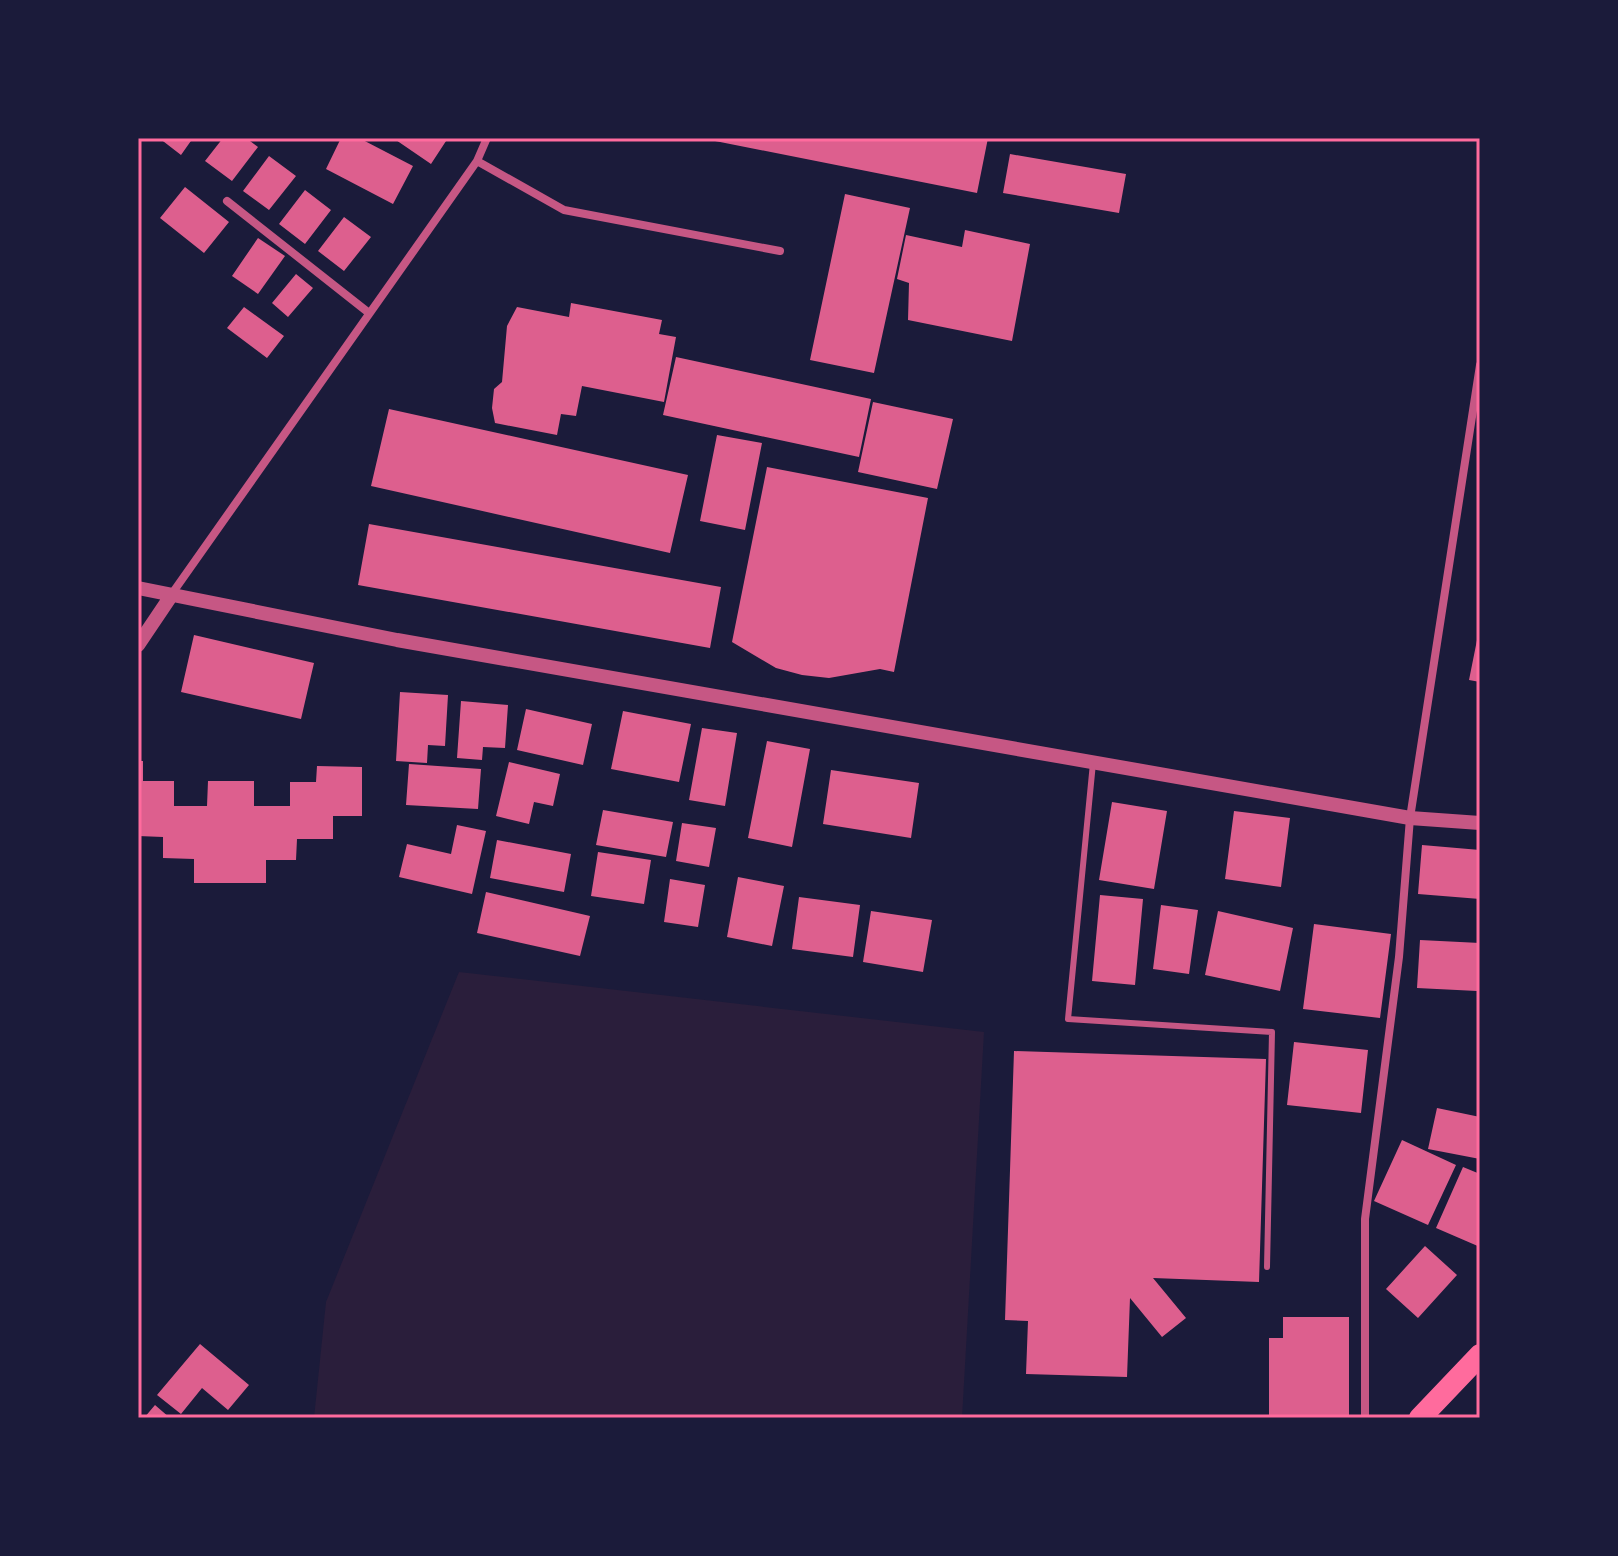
<svg xmlns="http://www.w3.org/2000/svg" width="1618" height="1556" font-family="'Nunito Sans',sans-serif">
  <style>
    .green { fill: #2a1e3b }
    .building { fill: #dd5f8e }
    .lines { fill: none; stroke-linecap: round; stroke-linejoin: round }
    .service { stroke: #c65784; stroke-width: 6 }
    .minor { stroke: #c65784; stroke-width: 8 }
    .tertiary { stroke: #c65784; stroke-width: 14 }
    .trunk { stroke: #ff6b9d; stroke-width: 22 }
    .neatline { fill: none; stroke: #ff6b9d; stroke-width: 3 }
  </style>
  <rect width="100%" height="100%" fill="#1b1b3a"/>
  <path class="green" d="M 459,972 L 984,1032 L 962,1418 L 314,1418 L 326,1302 Z"/>
  <path class="building" d="M 159,138 L 193,138 L 181,155 Z
    M 223,138 L 246,138 L 258,147 L 232,181 L 205,161 Z
    M 341,138 L 359,138 L 413,166 L 393,204 L 326,169 Z
    M 393,138 L 448,138 L 431,164 Z
    M 700,138 L 988,138 L 977,193 Z
    M 1010,154 L 1126,174 L 1119,213 L 1003,193 Z
    M 269,156 L 296,176 L 269,210 L 243,191 Z
    M 185,187 L 229,222 L 204,253 L 160,218 Z
    M 305,190 L 331,210 L 305,244 L 279,224 Z
    M 845,194 L 910,208 L 874,373 L 810,360 Z
    M 344,217 L 371,237 L 344,271 L 318,251 Z
    M 965,230 L 1030,244 L 1012,341 L 908,320 L 909,283 L 897,279 L 906,235 L 962,247 Z
    M 258,238 L 285,256 L 258,294 L 232,276 Z
    M 296,274 L 313,288 L 288,317 L 272,303 Z
    M 571,303 L 662,320 L 659,334 L 676,337 L 664,402 L 582,386 L 576,416 L 561,414 L 557,435 L 495,423 L 492,408 L 494,389 L 502,382 L 507,326 L 517,307 L 569,317 Z
    M 244,307 L 284,336 L 267,358 L 227,328 Z
    M 676,357 L 871,399 L 859,457 L 663,415 Z
    M 873,402 L 953,419 L 937,489 L 858,472 Z
    M 389,409 L 688,475 L 670,553 L 371,486 Z
    M 717,435 L 762,443 L 745,530 L 700,521 Z
    M 767,467 L 928,498 L 894,672 L 880,669 L 829,678 L 802,675 L 776,668 L 732,642 Z
    M 369,524 L 721,587 L 710,648 L 358,585 Z
    M 1479,630 L 1480,630 L 1480,682 L 1469,680 Z
    M 194,635 L 314,663 L 301,719 L 181,692 Z
    M 400,692 L 448,695 L 445,746 L 428,745 L 427,763 L 396,761 Z
    M 461,701 L 508,705 L 505,748 L 483,747 L 482,760 L 457,758 Z
    M 526,709 L 592,724 L 583,765 L 517,750 Z
    M 623,711 L 691,724 L 679,782 L 611,769 Z
    M 702,728 L 737,733 L 725,806 L 689,800 Z
    M 767,741 L 810,749 L 792,847 L 748,838 Z
    M 138,761 L 143,761 L 143,781 L 174,781 L 174,806 L 207,806 L 208,781 L 254,781 L 254,806 L 290,806 L 290,782 L 316,782 L 317,766 L 362,767 L 362,816 L 333,816 L 333,839 L 297,839 L 296,860 L 266,860 L 266,883 L 194,883 L 194,859 L 163,858 L 163,837 L 138,836 Z
    M 509,762 L 560,774 L 553,806 L 534,802 L 529,824 L 496,816 Z
    M 409,764 L 481,769 L 478,809 L 406,805 Z
    M 831,770 L 919,783 L 911,838 L 823,824 Z
    M 1112,802 L 1167,811 L 1154,889 L 1099,880 Z
    M 603,810 L 673,822 L 666,857 L 596,845 Z
    M 1234,811 L 1290,818 L 1281,887 L 1225,879 Z
    M 682,823 L 716,828 L 709,867 L 676,861 Z
    M 457,825 L 486,831 L 472,894 L 399,877 L 407,844 L 451,854 Z
    M 497,840 L 571,854 L 564,892 L 490,878 Z
    M 1422,845 L 1480,850 L 1480,899 L 1418,894 Z
    M 598,852 L 651,860 L 644,904 L 591,896 Z
    M 738,877 L 784,886 L 772,946 L 727,937 Z
    M 670,879 L 705,885 L 698,927 L 664,922 Z
    M 486,892 L 590,916 L 580,956 L 477,933 Z
    M 1100,895 L 1143,899 L 1135,985 L 1092,981 Z
    M 799,897 L 860,905 L 853,957 L 792,949 Z
    M 1161,905 L 1198,910 L 1189,974 L 1153,969 Z
    M 871,911 L 932,920 L 923,972 L 863,962 Z
    M 1218,911 L 1293,928 L 1280,991 L 1205,975 Z
    M 1314,924 L 1391,934 L 1380,1018 L 1303,1009 Z
    M 1420,940 L 1480,943 L 1477,991 L 1417,988 Z
    M 1294,1042 L 1368,1050 L 1361,1113 L 1287,1105 Z
    M 1014,1051 L 1266,1059 L 1259,1282 L 1153,1278 L 1186,1318 L 1162,1337 L 1130,1298 L 1127,1377 L 1026,1374 L 1028,1321 L 1005,1320 Z
    M 1437,1108 L 1480,1117 L 1480,1159 L 1428,1149 Z
    M 1402,1140 L 1456,1165 L 1428,1225 L 1374,1201 Z
    M 1463,1167 L 1480,1174 L 1480,1247 L 1436,1228 Z
    M 1425,1246 L 1457,1275 L 1418,1318 L 1386,1289 Z
    M 1283,1317 L 1349,1317 L 1349,1418 L 1269,1418 L 1269,1338 L 1283,1338 Z
    M 200,1344 L 249,1385 L 228,1410 L 202,1388 L 181,1414 L 157,1395 Z
    M 155,1405 L 170,1418 L 144,1418 Z"/>
  <g class="lines">
    <path class="service" d="M 1093,763 L 1068,1019 L 1272,1032 L 1267,1267"/>
    <path class="minor" d="M 477,161 L 564,210 L 780,251
      M 227,201 L 369,313
      M 171,595 L 477,161 L 487,138
      M 1365,1418 L 1365,1219 L 1399,957 L 1410,818 L 1480,365"/>
    <path class="tertiary" d="M 138,588 L 397,640 L 1410,818 L 1480,823
      M 138,645 L 171,596"/>
    <path class="trunk" d="M 1420,1418 L 1480,1355"/>
  </g>
  <rect width="1618" height="1556" fill="none" stroke="#1b1b3a" stroke-width="280"/>
  <rect x="140" y="140" width="1338" height="1276" class="neatline"/>
</svg>
